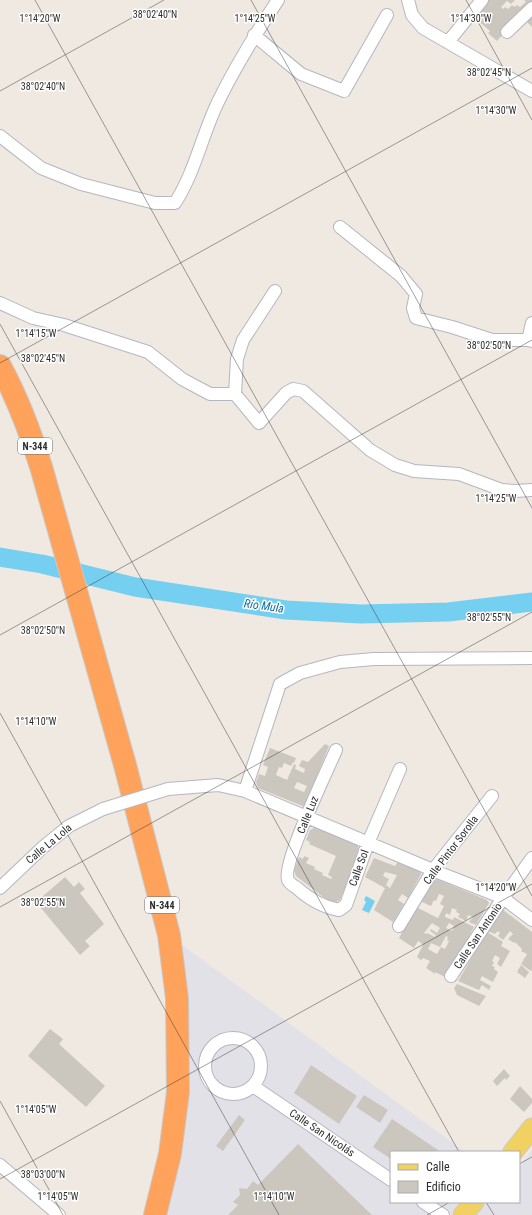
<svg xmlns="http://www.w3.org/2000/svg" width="532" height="1215" font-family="'Roboto Condensed',sans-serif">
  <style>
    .industrial { fill: #e3e1e8 }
    .water { fill: #75cff0 }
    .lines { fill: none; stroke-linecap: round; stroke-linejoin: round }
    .river { stroke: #75cff0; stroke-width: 19 }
    .building { fill: #cbc7bf; fill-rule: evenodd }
    .street-casing { stroke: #b4b7c1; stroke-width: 14 }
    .primary-casing { stroke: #c9c9c9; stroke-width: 21 }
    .highway-casing { stroke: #c9c9c9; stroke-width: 24 }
    .street { stroke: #fff; stroke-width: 12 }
    .primary { stroke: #f2d163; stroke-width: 19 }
    .highway { stroke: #ffa35c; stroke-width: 22 }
    .street-bridge-casing { stroke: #b4b7c1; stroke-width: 14; stroke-linecap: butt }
    .street-bridge { stroke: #fff; stroke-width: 12 }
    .ticks { fill: none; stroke: #2e2e2e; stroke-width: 1; stroke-opacity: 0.45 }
    .labels { text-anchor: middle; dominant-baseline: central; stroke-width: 3; stroke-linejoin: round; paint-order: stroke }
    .shield { fill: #fff; stroke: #6d6d6d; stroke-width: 1 }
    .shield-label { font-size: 10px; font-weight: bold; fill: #2e2e2e }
    .street-label { font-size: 11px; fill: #2e2e2e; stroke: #fff }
    .water-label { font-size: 12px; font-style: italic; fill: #0d6fa3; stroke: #fff }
    .ticks-label { font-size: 10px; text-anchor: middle; fill: #2e2e2e; stroke: #fff; stroke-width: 3; stroke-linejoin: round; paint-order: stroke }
  </style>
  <rect width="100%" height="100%" fill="#efe9e1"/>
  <path class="industrial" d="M 178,942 L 465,1152 L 391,1152 L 391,1202 L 519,1202 L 519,1167 L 532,1150 L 532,1215 L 165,1215 Z"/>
  <path class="water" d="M 366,896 L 375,901 L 369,913 L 362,910 L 366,902 L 364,900 Z"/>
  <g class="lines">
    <path class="river" d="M 0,557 L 42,564 L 135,587 L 286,610 L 361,614 L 448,612 L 532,602"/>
  </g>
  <path class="building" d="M 488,0 L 515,0 L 511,4 L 507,1 L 501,7 L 503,9 L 505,7 L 508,9 L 512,5 L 514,7 L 517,5 L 520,7 L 526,2 L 524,0 L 532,0 L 532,2 L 509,27 L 497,41 L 488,33 L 490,31 L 475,18 L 485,7 L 483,4 Z
    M 532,15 L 532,27 L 526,21 Z
    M 325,744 L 329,746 L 305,807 L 258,788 L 256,782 L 259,774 L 265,776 L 268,767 L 263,765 L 270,748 L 296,758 L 294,763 L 293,762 L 291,766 L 284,763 L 282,768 L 279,767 L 276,775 L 287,780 L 294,764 L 296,765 L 295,769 L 304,773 L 305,769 L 299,766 L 302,760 L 308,762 ZM 297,782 L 307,786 L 304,792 L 294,788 Z
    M 316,827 L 357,844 L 360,851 L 340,900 L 332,904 L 296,876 L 294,870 L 299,857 L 303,859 L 304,856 L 309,858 L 306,863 L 315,867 L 314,869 L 323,873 L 322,875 L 331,879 L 332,877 L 328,875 L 336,856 L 309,844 L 310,842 L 306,840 L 310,830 Z
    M 374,858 L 395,866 L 398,862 L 420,871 L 421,874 L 408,898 L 402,894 L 398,900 L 404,904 L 393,922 L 374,910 L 385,888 L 365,877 ZM 385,872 L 397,875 L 390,888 L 386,885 L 389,879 L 383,876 Z
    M 65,877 L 74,887 L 79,882 L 85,889 L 80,893 L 104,924 L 85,941 L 90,946 L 80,955 L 36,902 Z
    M 434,878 L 487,900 L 489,903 L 476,925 L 469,922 L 473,917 L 468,915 L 466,921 L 458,917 L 460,914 L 456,912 L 457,910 L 452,908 L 450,915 L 446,913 L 445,917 L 453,920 L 454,917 L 474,927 L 447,978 L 435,972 L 435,974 L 426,968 L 430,961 L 423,958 L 421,960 L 417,957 L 423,945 L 421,943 L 418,941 L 414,948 L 399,938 L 416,907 L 438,918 L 444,906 L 440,904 L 444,896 L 439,894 L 436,901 L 434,900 L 431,906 L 420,901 ZM 432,923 L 440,928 L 437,933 L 431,929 L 430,931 L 436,935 L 435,937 L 427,933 L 426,934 L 424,933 ZM 449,923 L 454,926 L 452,931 L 446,928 ZM 446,936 L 448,937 L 447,940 L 449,941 L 445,949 L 441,947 L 437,954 L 428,949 L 431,943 L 440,947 Z
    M 502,909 L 532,932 L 532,969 L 531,971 L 521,964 L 527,954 L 521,951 L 522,949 L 515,942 L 514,943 L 508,939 L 513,934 L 510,931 L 503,940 L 498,936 L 500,933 L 498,931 L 495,934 L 487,931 Z
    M 487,932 L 503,942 L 501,946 L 510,951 L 501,967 L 497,964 L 500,958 L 495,955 L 492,961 L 494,962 L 492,966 L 495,967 L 494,969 L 498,972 L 493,982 L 482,976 L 480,980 L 491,986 L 489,990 L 482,985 L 479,990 L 458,981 Z
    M 521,965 L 529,972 L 525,978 L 517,972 Z
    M 457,984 L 486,996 L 479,1006 L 457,995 L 454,988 Z
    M 50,1029 L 63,1039 L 59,1044 L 105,1086 L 86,1107 L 28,1056 Z
    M 311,1065 L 357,1096 L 339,1124 L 294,1093 Z
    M 504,1069 L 510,1076 L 506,1080 L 505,1078 L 497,1086 L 493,1081 Z
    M 520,1086 L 532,1099 L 532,1103 L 524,1112 L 510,1099 Z
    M 364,1095 L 388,1110 L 380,1123 L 356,1107 Z
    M 239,1115 L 245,1120 L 223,1151 L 216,1146 Z
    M 392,1119 L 441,1152 L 391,1152 L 391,1159 L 373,1147 Z
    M 298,1144 L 372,1215 L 228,1215 L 238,1205 L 233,1202 L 240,1195 L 239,1188 L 247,1189 L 253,1181 L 258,1185 Z"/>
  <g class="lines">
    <defs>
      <path id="street" d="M 408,0 L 412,15 L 423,28 L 532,91
        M 507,32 L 532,8
        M 254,35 L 301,74 L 344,91 L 387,15
        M 448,42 L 482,0
        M 0,136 L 41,168 L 81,184 L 155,203 L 175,203 C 195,172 202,135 218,102 C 235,67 256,33 278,0
        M 340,227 L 401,276 L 416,294 L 413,308 L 416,318 L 452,327 L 492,340 L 528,340
        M 0,303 L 33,318 L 64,325 L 148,352 L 182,379 L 210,394 L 235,394 L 259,423 L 286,393 L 293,389 L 303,391 L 370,450 L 395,465 L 414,471 L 459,474 L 502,490 L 515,491 L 532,490
        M 532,323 L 528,340 L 532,341
        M 235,394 L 237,359 L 243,340 L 275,291
        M 336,750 C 328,769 281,866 288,880 C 289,883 294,886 297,888 C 309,899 323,907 339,910 L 346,905 L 368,843 L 400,769
        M 168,789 L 218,785 L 245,791 L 440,873 L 496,895 L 503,898 L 532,920
        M 245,791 L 280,684 L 300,673 L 340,662 L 374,659 L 532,658
        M 0,888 L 42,848 L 69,826 L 103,809
        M 399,926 L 433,870 L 492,796
        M 451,976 L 503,898 L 532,858
        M205 1066a28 28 0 1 1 56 0a28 28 0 1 1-56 0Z
        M 253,1086 L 391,1180
        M 0,1165 L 59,1215
        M 423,1202 L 443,1215"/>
      <path id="primary" d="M 513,1152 L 532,1128
        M 463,1215 L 474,1202"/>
      <path id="highway" d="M 0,366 C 18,399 31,434 42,470 L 125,765 L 169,935 L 177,998 L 178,1092 L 170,1154 L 155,1215"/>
    </defs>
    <use href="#street" class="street-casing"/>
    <use href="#primary" class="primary-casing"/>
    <use href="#highway" class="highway-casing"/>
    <use href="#street" class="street"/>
    <use href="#primary" class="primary"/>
    <use href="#highway" class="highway"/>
    <defs>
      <path id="street-bridge" d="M 103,809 L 168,789"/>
    </defs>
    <use href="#street-bridge" class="street-bridge-casing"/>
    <use href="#street-bridge" class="street-bridge"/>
  </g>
  <path class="ticks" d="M 35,0 L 532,896M 251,0 L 532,508M 466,0 L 532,120M 0,91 L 164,0M 0,324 L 459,1152M 0,363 L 532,68M 0,635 L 532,340M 0,713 L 279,1215M 0,907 L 532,612M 0,1101 L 63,1215M 519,1164 L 532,1157M 0,1179 L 532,884M 486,1202 L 494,1215M 427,1215 L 450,1202"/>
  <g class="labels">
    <g class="shield">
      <rect x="18" y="438" width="34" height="16" rx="3"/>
      <rect x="145" y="897" width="34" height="16" rx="3"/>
    </g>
    <g class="shield-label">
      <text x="35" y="446">N-344</text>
      <text x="162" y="905">N-344</text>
    </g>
    <g class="street-label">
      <text transform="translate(308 815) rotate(-68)">Calle Luz</text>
      <text transform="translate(49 844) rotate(-40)">Calle La Lola</text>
      <text transform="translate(451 850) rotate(-53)">Calle Pintor Sorolla</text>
      <text transform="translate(359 868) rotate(-70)">Calle Sol</text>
      <text transform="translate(478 936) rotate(-56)">Calle San Antonio</text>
      <text transform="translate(322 1133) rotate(34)">Calle San Nicolás</text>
    </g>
    <g class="water-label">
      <text transform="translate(264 606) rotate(8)">Río Mula</text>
    </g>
  </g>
  <g class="ticks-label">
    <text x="155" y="18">38°02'40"N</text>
    <text x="40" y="22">1°14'20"W</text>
    <text x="255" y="22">1°14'25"W</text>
    <text x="471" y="22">1°14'30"W</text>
    <text x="489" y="76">38°02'45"N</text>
    <text x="43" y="90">38°02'40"N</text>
    <text x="496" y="114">1°14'30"W</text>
    <text x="36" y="337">1°14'15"W</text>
    <text x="489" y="349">38°02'50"N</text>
    <text x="43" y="362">38°02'45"N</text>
    <text x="496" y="502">1°14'25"W</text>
    <text x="489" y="621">38°02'55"N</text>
    <text x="43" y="634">38°02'50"N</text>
    <text x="36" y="725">1°14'10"W</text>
    <text x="496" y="891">1°14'20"W</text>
    <text x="43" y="906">38°02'55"N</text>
    <text x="36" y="1113">1°14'05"W</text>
    <text x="43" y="1178">38°03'00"N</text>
    <text x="58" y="1200">1°14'05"W</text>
    <text x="274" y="1200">1°14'10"W</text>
  </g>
  <rect x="390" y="1151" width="130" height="52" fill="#ffffff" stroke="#ababab"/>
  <rect x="398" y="1164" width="20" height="6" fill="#f2d163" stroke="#ababab"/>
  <text x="426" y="1171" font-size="12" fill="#2e2e2e">Calle</text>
  <rect x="398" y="1181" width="20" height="12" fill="#cbc7bf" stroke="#ababab"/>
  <text x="426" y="1191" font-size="12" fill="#2e2e2e">Edificio</text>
</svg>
